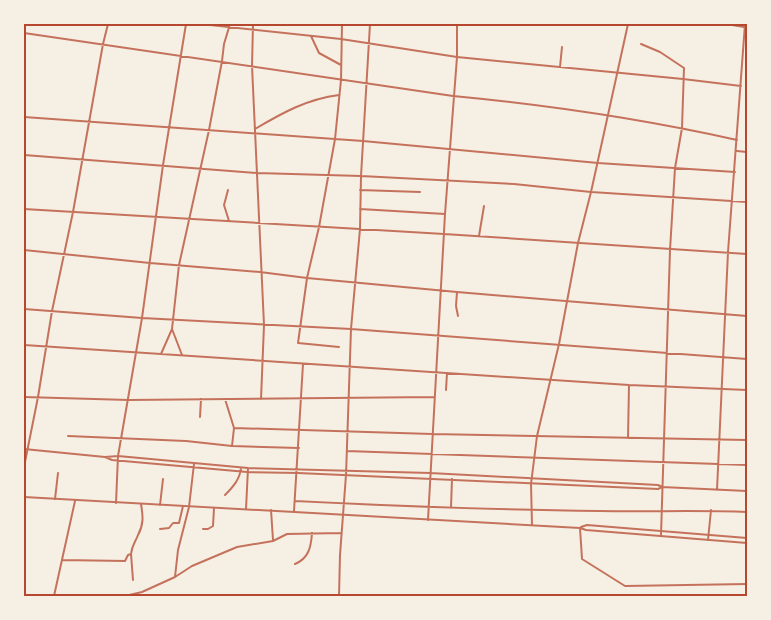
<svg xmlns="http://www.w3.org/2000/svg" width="771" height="620" font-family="Arial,sans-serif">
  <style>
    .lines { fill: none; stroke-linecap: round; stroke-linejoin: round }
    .minor { stroke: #c5725c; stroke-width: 2 }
    .tertiary { stroke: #c5725c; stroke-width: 2 }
    .neatline { fill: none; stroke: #b5482f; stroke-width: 2 }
  </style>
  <rect width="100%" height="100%" fill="#f6efe4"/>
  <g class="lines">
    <path class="minor" d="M 201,24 L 341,39 L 457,57 L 683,79 L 741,86
      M 253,24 L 252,66 L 264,325 L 261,399
      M 726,24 L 744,27
      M 24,33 L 453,96 C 548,105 643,119 737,140
      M 311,36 L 319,53 L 341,65
      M 641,44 L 660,52 L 684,68 L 682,128 L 675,168 L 670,250 L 661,535
      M 560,67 L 562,47
      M 24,117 L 363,141 L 598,163 L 735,172
      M 255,129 C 282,113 307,99 339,95
      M 737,151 L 747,152
      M 24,155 L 257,173 L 361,176 L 514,184 L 591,192 L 747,202
      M 228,190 L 224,205 L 229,221
      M 360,190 L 420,192
      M 24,209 L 444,234 L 747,254
      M 360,209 L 445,214
      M 479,236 L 484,206
      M 24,250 L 150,263 L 260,272 L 307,278 L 457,292 L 747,316
      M 457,292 L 456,306 L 458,316
      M 24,309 L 142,318 L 351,329 L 747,359
      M 24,345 L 629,385 L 747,390
      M 339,347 L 298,343 L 307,278 L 319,227 L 335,139 L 341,80 L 342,24
      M 161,354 L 172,329
      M 182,355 L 172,329 L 179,265 L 209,130 L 222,61 L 224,44 L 230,24
      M 446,390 L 447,373
      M 24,397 L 129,400 L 434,397
      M 225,399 L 234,428
      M 200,417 L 201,399
      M 68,436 L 186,441 L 232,446 L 299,448
      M 628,438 L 629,385
      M 232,446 L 234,428 L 432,434 L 747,440
      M 24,449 L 105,457 L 118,456 L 248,468 L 430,473 L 658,485 L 662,487
      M 347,451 L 747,465
      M 105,457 L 112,460 L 247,472 L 298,473 L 658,489 L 662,487 L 747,491
      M 24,467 L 38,397 L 52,311 L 73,212 L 103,44 L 108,24
      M 717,490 L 728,252 L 745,24
      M 225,495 C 233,487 240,479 241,468
      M 55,499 L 58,473
      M 295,501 C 396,506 498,510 599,511 C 649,512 698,510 747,512
      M 116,503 L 118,456 L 142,318 L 163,165 L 186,24
      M 160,505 L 163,479
      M 451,507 L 452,479
      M 246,509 L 248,468
      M 271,510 L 273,540
      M 294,511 L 303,364
      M 428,520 L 445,214 L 457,57 L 457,24
      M 580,528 L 582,559 L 625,586 L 747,584
      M 160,529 L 169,528 L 173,523 L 179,523 L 183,506
      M 203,529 L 208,529 L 213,526 L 214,508
      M 708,540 L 711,510
      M 131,554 L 133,580
      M 62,560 L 125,561 L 128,555 L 131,554 C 132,545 135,543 138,535 C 144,524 143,516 141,504
      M 295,564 C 309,558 311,547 312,533
      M 175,577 L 178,550 L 189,507 L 194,464
      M 54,596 L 75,501
      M 125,596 L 142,592 L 175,577 L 192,566 L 237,547 L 273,541 L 287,534 L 341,533
      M 339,596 L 340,555 L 346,475 L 351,329 L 360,229 L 361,176 L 370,24"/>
    <path class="tertiary" d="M 24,497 L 580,528 L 586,530 L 747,543
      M 532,525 L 531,484 L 537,436 L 559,344 L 578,243 L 591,192 L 628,24
      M 581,527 L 587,525 L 747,538"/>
  </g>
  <rect width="771" height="620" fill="none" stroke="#f6efe4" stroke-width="50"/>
  <rect x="25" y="25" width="721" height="570" class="neatline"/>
</svg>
